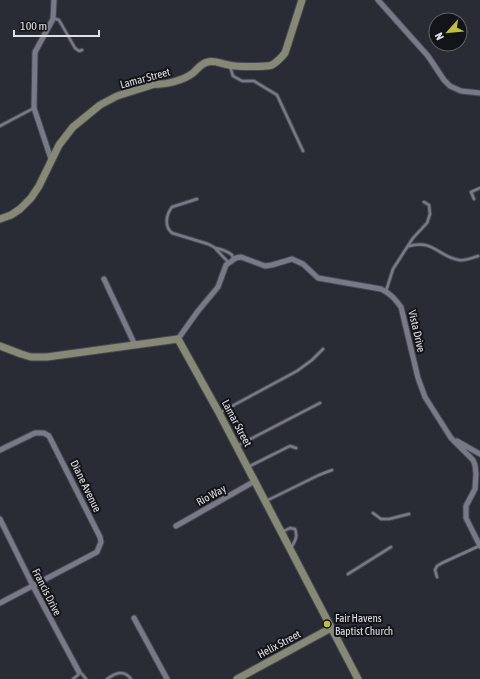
<svg xmlns="http://www.w3.org/2000/svg" width="480" height="679" font-family="'Asap Condensed',sans-serif">
  <style>
    .lines { fill: none; stroke-linecap: round; stroke-linejoin: round }
    .lane-casing { stroke: #474852; stroke-width: 4.5 }
    .street-casing { stroke: #474852; stroke-width: 7 }
    .secondary-casing { stroke: #474852; stroke-width: 9 }
    .lane { stroke: #787a87; stroke-width: 2.5 }
    .street { stroke: #787a87; stroke-width: 5 }
    .secondary { stroke: #878977; stroke-width: 7 }
    .poi-dot { fill: #bdbf43; stroke: #131418; stroke-width: 1.5 }
    .labels { text-anchor: middle; dominant-baseline: central; stroke-width: 4; stroke-linejoin: round; paint-order: stroke }
    .street-label { font-size: 11px; fill: #dfe0e7; stroke: #131418 }
    .poi-label { font-size: 11px; fill: #dfe0e7; stroke: #131418; text-anchor: start }
  </style>
  <rect width="100%" height="100%" fill="#292b35"/>
  <g class="lines">
    <defs>
      <path id="lane" d="M 53,18 L 59,20 L 75,48 L 79,51 L 82,50
        M 230,66 L 233,76 L 242,81 L 254,81 L 277,95 L 303,151
        M 0,126 L 34,108
        M 197,199 L 172,207 C 166,215 164,226 172,233 L 208,244 L 214,247 L 229,263
        M 474,199 L 471,192 L 480,188
        M 409,246 C 433,239 439,257 459,260 C 466,261 472,258 478,256
        M 215,248 C 221,249 227,251 232,255 L 233,259
        M 386,291 L 393,269 L 413,238 L 427,223 L 430,214 L 429,205 L 424,202
        M 221,412 L 297,371 L 312,360 L 323,349
        M 237,446 L 320,403
        M 248,467 L 290,446 L 296,448
        M 266,501 L 319,475 L 332,470
        M 373,513 L 381,519 L 389,519 L 409,514
        M 282,532 L 290,528 L 295,529 C 298,537 295,541 291,548
        M 348,574 L 391,547
        M 437,577 L 435,570 L 437,566 L 442,563 L 479,546
        M 73,679 L 78,675 L 79,672 L 82,674 L 86,679
        M 107,679 C 115,673 124,669 131,679"/>
      <path id="street" d="M 378,0 L 428,56 L 444,80 L 450,86 L 461,91 L 480,93
        M 51,159 L 34,108 L 35,52 L 53,19 L 54,0
        M 104,279 L 135,345
        M 178,339 L 198,311 L 218,287 L 226,265 L 236,258 L 241,257 L 265,266 L 272,265 L 292,259 L 303,264 L 318,278 L 381,289 C 390,293 395,299 401,307 L 418,378 L 425,397 L 451,438 L 473,460 L 475,465 L 476,474 L 475,489 L 466,506 L 466,518 L 480,546
        M 457,441 L 480,454
        M 0,450 L 35,433 L 44,433 L 49,436 L 100,537 L 101,542 L 97,552 L 0,603
        M 0,519 L 33,586 L 79,672
        M 176,526 L 255,481
        M 134,618 L 167,679"/>
      <path id="secondary" d="M 0,219 L 11,215 L 20,209 L 31,198 L 39,186 L 59,145 L 73,127 L 100,105 L 117,96 L 155,84 C 166,85 184,80 193,73 C 198,69 201,63 208,62 C 215,60 221,64 229,65 C 234,67 268,67 272,65 C 277,62 281,58 285,53 L 302,0
        M 0,346 L 21,354 L 31,357 L 47,357 L 178,339 L 218,411 L 358,679
        M 237,679 L 331,628"/>
    </defs>
    <use href="#lane" class="lane-casing"/>
    <use href="#street" class="street-casing"/>
    <use href="#secondary" class="secondary-casing"/>
    <use href="#lane" class="lane"/>
    <use href="#street" class="street"/>
    <use href="#secondary" class="secondary"/>
  </g>
  <circle class="poi-dot" cx="327" cy="624" r="4"/>
  <g class="labels">
    <g class="street-label">
      <text transform="translate(145 78) rotate(-15)">Lamar Street</text>
      <text transform="translate(417 331) rotate(77)">Vista Drive</text>
      <text transform="translate(237 423) rotate(62)">Lamar Street</text>
      <text transform="translate(86 486) rotate(64)">Diane Avenue</text>
      <text transform="translate(211 495) rotate(-29)">Rio Way</text>
      <text transform="translate(47 592) rotate(63)">Francis Drive</text>
      <text transform="translate(279 644) rotate(-28)">Helix Street</text>
    </g>
    <g class="poi-label">
      <text x="335" y="618">Fair Havens<tspan x="335" dy="13">Baptist Church</tspan></text>
    </g>
  </g>
  <g transform="translate(448 32) rotate(243)"><circle r="19" fill="#131418" stroke="#65666b"/>
  <path d="M0-3L7 15L0 10L-7 15Z" fill="#bdbf43"/>
  <text y="-6" font-size="11" font-weight="bold" text-anchor="middle" fill="#dfe0e7">N</text>
  </g>
  <path d="M14 30v6h85v-6" fill="none" stroke="#dfe0e7" stroke-width="2"/>
  <text x="20" y="30" font-size="12" fill="#dfe0e7" stroke="#131418" stroke-width="3" paint-order="stroke">100 m</text>
</svg>
